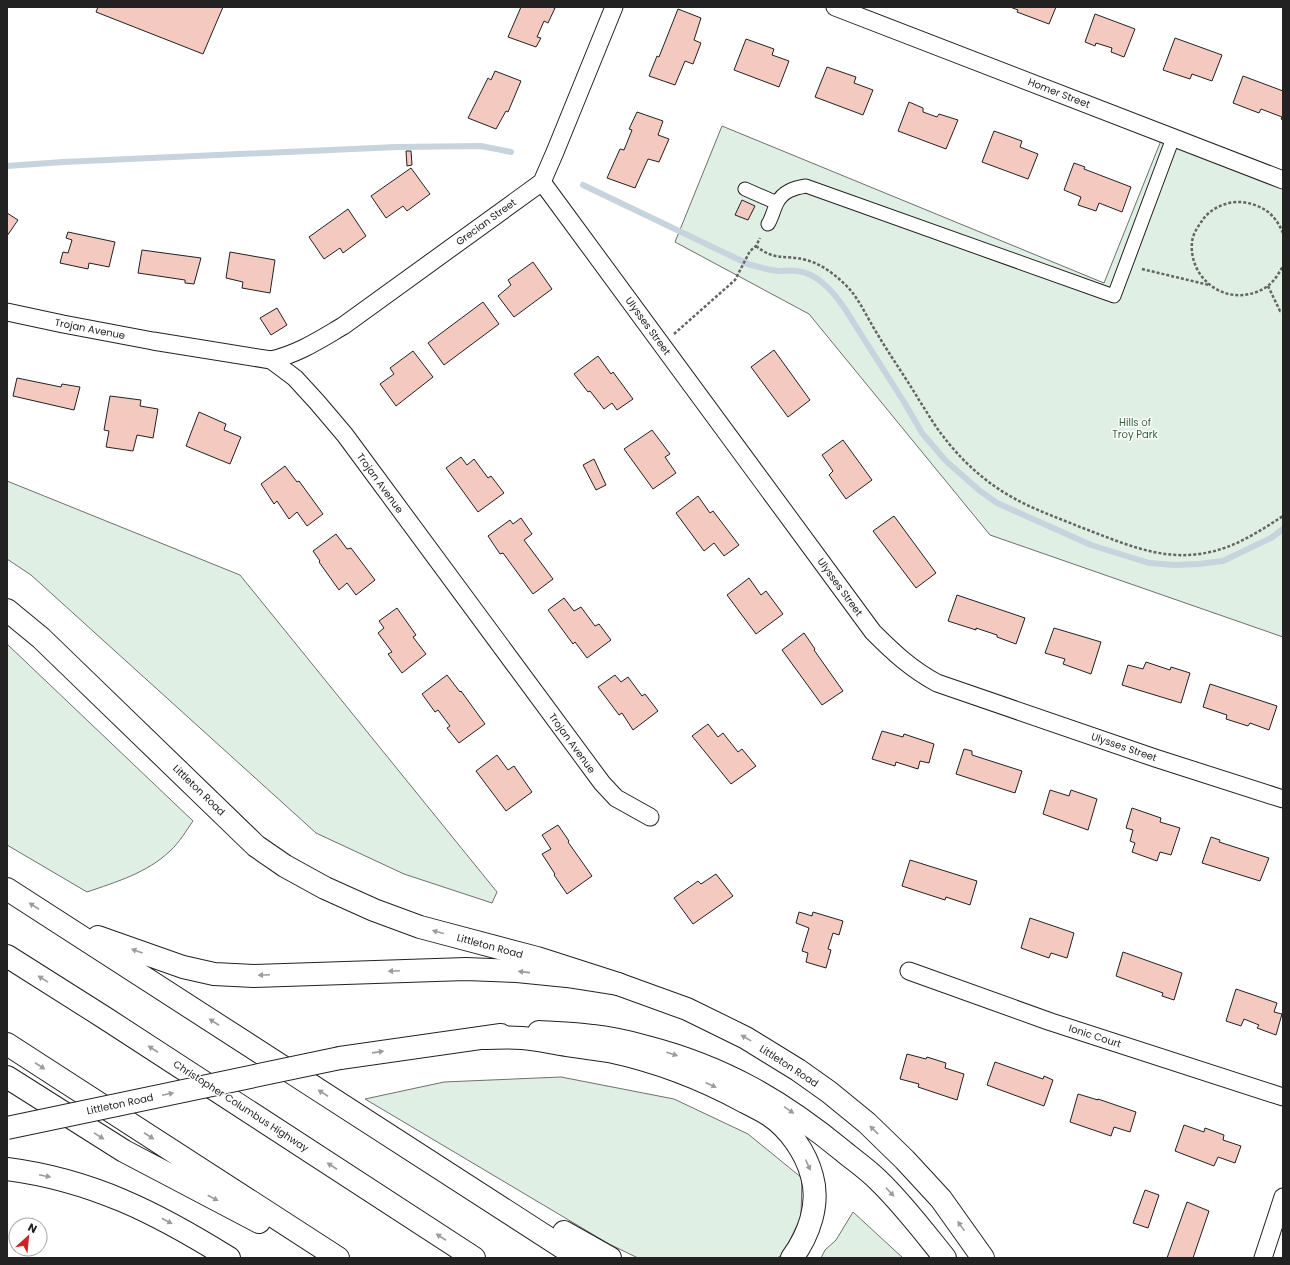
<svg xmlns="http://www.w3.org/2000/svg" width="1290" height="1265" font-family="Poppins,sans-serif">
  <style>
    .green { fill: #e0efe3; stroke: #6f6f6f }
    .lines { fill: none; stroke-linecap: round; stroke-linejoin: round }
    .stream { stroke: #c7d3dd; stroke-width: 6 }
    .building { fill: #f3c9c0; stroke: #222 }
    .pedestrian-casing { stroke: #222; stroke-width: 15 }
    .minor-casing { stroke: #222; stroke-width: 19 }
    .primary-casing { stroke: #222; stroke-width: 24 }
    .motorway-casing { stroke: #222; stroke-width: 24 }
    .path { stroke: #646464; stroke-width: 2.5; stroke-dasharray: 3 2; stroke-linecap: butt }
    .pedestrian { stroke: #fff; stroke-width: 13 }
    .minor { stroke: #fff; stroke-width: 17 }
    .primary { stroke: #fff; stroke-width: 22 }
    .motorway { stroke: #fff; stroke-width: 22 }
    .primary-bridge-casing { stroke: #222; stroke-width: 24; stroke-linecap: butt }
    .primary-bridge { stroke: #fff; stroke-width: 22 }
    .oneway { fill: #9c9c9c }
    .labels { text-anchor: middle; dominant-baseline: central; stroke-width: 3; stroke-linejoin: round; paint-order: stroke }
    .street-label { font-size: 10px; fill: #222; stroke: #fff }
    .park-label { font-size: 10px; fill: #2f5e38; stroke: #fff }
  </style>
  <rect width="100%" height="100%" fill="#fff"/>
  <path class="green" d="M 722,126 L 1104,283 L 1164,133 L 1283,179 L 1283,637 L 990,535 L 809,314 L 675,242 Z
    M 7,481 L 240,575 L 497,892 L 492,903 L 404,874 L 316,833 L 31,575 L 7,559 Z
    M 7,644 L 193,821 C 186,831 179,843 170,851 C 147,873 116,882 87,892 L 7,845 Z
    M 561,1077 L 674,1099 L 748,1134 L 802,1178 L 801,1217 L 783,1254 L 777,1258 L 638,1258 L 609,1244 L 365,1099 L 444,1082 Z
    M 853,1212 L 903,1258 L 821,1258 L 825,1250 L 836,1240 Z"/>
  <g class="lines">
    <path class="stream" d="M 7,166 L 63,162 L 397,147 L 481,146 L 511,152
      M 583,185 L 748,264 C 759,267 768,270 779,271 C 785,271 792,270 798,271 C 819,274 834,293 845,309 L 904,402 L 922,433 L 946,461 L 980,491 L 997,503 L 1091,545 L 1149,563 L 1174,565 L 1199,564 L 1223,561 L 1271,538 L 1283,529"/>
  </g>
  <path class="building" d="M 98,7 L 223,7 L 203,54 L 96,12 Z
    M 521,7 L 551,7 L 555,8 L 548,23 L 544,21 L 537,37 L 541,38 L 536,47 L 508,37 Z
    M 1010,7 L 1056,7 L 1049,24 L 1017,12 L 1018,10 Z
    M 678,9 L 701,18 L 694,40 L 701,43 L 693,64 L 685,61 L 675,85 L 649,76 L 657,56 L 659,57 Z
    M 1095,14 L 1135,29 L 1124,57 L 1111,52 L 1112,48 L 1096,43 L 1095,46 L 1085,42 Z
    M 1175,38 L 1222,55 L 1212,81 L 1192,74 L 1190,79 L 1163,70 Z
    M 746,39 L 774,49 L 772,55 L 789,61 L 779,87 L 734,70 Z
    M 827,67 L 856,77 L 854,83 L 873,90 L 863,115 L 815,97 Z
    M 495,71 L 521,81 L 508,112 L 506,111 L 496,129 L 468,118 L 488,78 L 491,80 Z
    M 1243,76 L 1283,91 L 1283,120 L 1281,119 L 1282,117 L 1261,109 L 1259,113 L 1233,103 Z
    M 909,102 L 923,108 L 923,112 L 937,117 L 939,114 L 958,120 L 946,149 L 898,131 Z
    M 637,112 L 663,121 L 658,135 L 669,139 L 659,162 L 648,159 L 635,188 L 607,178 L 620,149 L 624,150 L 632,130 L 629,129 Z
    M 994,131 L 1022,141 L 1020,147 L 1038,154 L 1028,179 L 982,162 Z
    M 406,151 L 411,151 L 412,165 L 407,166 Z
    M 1074,163 L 1085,167 L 1084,169 L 1131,187 L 1122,212 L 1099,203 L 1096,211 L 1078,205 L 1081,197 L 1064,190 Z
    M 411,168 L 430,194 L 407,211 L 403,206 L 386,218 L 371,196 Z
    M 742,200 L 755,206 L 748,220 L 735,215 Z
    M 348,209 L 366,236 L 343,253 L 340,248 L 324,259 L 309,237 Z
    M 7,213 L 18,220 L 7,236 Z
    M 68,232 L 115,242 L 109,267 L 89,263 L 88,269 L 60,263 L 63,252 L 68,253 L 72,240 L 66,238 Z
    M 142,250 L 201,258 L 194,284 L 185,283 L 185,280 L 138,273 Z
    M 230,252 L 275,260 L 270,293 L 242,288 L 243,282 L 226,278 Z
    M 533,262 L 552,289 L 514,317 L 498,296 L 511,285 L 508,280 Z
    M 483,302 L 499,324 L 444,365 L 428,343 Z
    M 277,308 L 287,325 L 271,335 L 260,318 Z
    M 774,350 L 810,400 L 788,417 L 751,367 Z
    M 413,351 L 433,377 L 396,406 L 380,384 L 394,374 L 390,368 Z
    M 598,356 L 611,374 L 613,372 L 633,399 L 617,410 L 612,403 L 604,409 L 590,391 L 588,392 L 574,374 Z
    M 17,378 L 61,387 L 62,384 L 80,387 L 74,410 L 13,396 Z
    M 110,396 L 141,400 L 140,406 L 158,409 L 153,438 L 137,435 L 133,451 L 106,447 L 109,431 L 104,430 Z
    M 199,412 L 226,424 L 224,430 L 241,437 L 230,464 L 186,446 Z
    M 652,430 L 670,454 L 665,457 L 676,473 L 653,489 L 624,449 Z
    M 843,440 L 872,480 L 846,499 L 829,475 L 833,471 L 822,455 Z
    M 461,457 L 467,465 L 474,459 L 488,478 L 491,476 L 504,493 L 478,512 L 446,468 Z
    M 594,459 L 606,485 L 596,490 L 583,465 Z
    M 285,466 L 297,482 L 299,481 L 323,514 L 307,526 L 297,512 L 289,519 L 277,501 L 274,504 L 261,484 Z
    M 698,496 L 710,513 L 713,511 L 739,545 L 724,556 L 714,543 L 704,551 L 676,513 Z
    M 894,516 L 936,573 L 916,588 L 873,531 Z
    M 521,518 L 532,534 L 524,540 L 553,579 L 533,594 L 503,553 L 500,554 L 488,536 L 510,520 L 513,524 Z
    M 336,534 L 347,549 L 351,548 L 375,580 L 356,595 L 347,583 L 339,590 L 319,562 L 320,561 L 313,551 Z
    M 749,578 L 761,595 L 766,591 L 783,614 L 756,634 L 727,595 Z
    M 957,595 L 1025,618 L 1016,644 L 997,637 L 997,635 L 976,628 L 976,630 L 948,621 Z
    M 564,598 L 574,611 L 581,607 L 595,626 L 599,624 L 611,640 L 587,658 L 575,642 L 573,644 L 548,610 Z
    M 397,608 L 416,635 L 413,637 L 426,654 L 402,673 L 388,654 L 392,652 L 378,633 L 384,628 L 379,621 Z
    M 1054,628 L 1101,642 L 1091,674 L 1063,664 L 1065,659 L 1045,653 Z
    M 804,633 L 815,649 L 814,650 L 843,691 L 822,705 L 782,650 Z
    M 1146,662 L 1170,670 L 1171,667 L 1190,673 L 1181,703 L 1122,685 L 1128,665 L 1143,669 Z
    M 447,675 L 460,692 L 461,691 L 485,724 L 459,743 L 447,728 L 450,726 L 438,710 L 435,712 L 422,694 Z
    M 615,675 L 621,682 L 628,677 L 642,696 L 645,694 L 658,711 L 633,730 L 622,713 L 619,715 L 598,687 Z
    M 1210,684 L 1277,706 L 1269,730 L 1250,723 L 1248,726 L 1226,719 L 1227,715 L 1203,707 Z
    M 708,724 L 718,737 L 723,733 L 738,752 L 742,749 L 756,766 L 731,784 L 692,736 Z
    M 882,731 L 903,737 L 904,734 L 934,744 L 929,763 L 920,761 L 918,769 L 896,762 L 895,766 L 872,759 Z
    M 964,749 L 972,751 L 972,755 L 1022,771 L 1015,793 L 956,774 Z
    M 497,755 L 508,770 L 514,766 L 532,792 L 506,811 L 476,771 Z
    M 1050,790 L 1069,796 L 1071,790 L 1097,799 L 1088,830 L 1043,814 Z
    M 1132,808 L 1161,818 L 1160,822 L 1180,828 L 1171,855 L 1160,852 L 1157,861 L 1132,852 L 1135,843 L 1130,841 L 1133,830 L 1126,828 Z
    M 558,825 L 569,841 L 568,842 L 592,876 L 567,894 L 554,875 L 555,874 L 542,854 L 551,849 L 542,835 Z
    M 1211,837 L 1220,840 L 1219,842 L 1269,858 L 1260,881 L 1202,863 Z
    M 910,860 L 977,881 L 970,905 L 946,897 L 945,900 L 902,886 Z
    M 716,874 L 733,896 L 693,924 L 674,898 L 698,881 L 701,884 Z
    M 799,912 L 812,916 L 813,912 L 843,921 L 839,935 L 833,933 L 828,949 L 831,950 L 826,968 L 806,962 L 808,953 L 802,951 L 809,928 L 796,923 Z
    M 1030,918 L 1074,933 L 1067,958 L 1051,953 L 1049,958 L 1021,948 Z
    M 1123,952 L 1182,973 L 1174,1000 L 1162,996 L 1163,993 L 1116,976 Z
    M 1236,989 L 1277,1003 L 1274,1012 L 1282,1014 L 1276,1035 L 1257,1028 L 1259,1025 L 1244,1019 L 1241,1026 L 1226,1021 Z
    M 907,1054 L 926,1059 L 927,1057 L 946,1063 L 945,1068 L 964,1074 L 957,1100 L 918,1087 L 919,1084 L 900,1079 Z
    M 995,1062 L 1043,1079 L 1044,1076 L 1053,1080 L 1044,1106 L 987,1085 Z
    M 1078,1094 L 1098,1100 L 1098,1099 L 1136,1112 L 1130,1132 L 1114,1127 L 1111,1136 L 1070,1122 Z
    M 1184,1125 L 1204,1132 L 1205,1128 L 1224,1135 L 1223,1140 L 1241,1146 L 1235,1163 L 1218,1157 L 1214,1166 L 1175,1151 Z
    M 1145,1190 L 1159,1195 L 1148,1228 L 1133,1223 Z
    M 1187,1202 L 1209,1211 L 1193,1258 L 1167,1258 Z"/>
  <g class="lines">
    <defs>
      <path id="pedestrian" d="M 745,189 L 777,203
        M 768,224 C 772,218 773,211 777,203 C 783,191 794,188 806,186 L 1114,296 L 1173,138"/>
      <path id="minor" d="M 835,7 L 1283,180
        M 542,182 L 873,632 C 893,652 911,669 937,683 L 1155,758 L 1283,799
        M 7,312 L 63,324 L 153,341 L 271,360 L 295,378 L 317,402 L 345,435 L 602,783 L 616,798 L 650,817
        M 271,360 C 298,354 319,340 343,326 L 542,182 L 555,152 L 614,7
        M 909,971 L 1051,1022 L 1283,1097
        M 1263,1258 L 1283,1197"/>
      <path id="primary" d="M 7,610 L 41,638 L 256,846 L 285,866 L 325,888 L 374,910 L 420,927 L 537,958 L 618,984 L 687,1009 L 746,1038 L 798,1070 L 829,1092 L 867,1123 L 905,1160 L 941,1199 L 983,1258
        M 539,1032 C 557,1033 575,1033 593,1036 C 611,1038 629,1042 647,1047 C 724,1067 782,1101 843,1151 C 855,1161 867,1169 878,1180 C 903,1204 924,1232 945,1258
        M 340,1058 L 501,1035"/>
      <path id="motorway" d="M 7,889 L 579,1258
        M 98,937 L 183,967 L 214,974 L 254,976 L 466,969 L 517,971 L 567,976 L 618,984
        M 7,956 L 105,1018 L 474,1258
        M 482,1038 C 495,1038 508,1037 522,1038 C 537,1039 552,1043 567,1045 C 581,1047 595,1049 609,1051 C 656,1061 703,1079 745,1102 C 753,1106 761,1110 769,1115 C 789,1128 806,1153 812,1176 C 820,1204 809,1235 792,1258
        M 7,1044 L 338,1258
        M 7,1077 L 124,1151 L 259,1222
        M 7,1169 C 92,1180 157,1213 229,1258
        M 564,1232 L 610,1258"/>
    </defs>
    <use href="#pedestrian" class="pedestrian-casing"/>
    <use href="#minor" class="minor-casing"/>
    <use href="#primary" class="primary-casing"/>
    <use href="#motorway" class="motorway-casing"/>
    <path class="path" d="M 1283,233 C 1275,214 1263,205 1242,202 C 1228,201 1213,207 1204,218 C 1199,225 1193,233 1192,242 C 1189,272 1214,298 1244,295 C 1252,294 1262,291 1269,285 C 1275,280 1279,273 1283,266
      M 756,246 C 776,262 784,254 806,260 C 823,264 841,279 852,292 C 862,305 869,321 878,335 C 891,357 906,378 919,400 C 927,412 934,425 943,436 C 960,459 985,482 1010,496 C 1032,509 1056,517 1080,527 C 1118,541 1157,560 1199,554 C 1231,550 1257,533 1283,516
      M 1142,269 L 1209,285
      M 1268,286 L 1280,311 L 1283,310
      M 674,334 L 735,280 L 750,251 L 756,246 L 760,238"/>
    <use href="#pedestrian" class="pedestrian"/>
    <use href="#minor" class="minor"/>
    <use href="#primary" class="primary"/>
    <use href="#motorway" class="motorway"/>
    <defs>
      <path id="primary-bridge" d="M 7,1128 L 340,1058"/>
    </defs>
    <use href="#primary-bridge" class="primary-bridge-casing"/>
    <use href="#primary-bridge" class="primary-bridge"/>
  </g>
  <defs><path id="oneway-solid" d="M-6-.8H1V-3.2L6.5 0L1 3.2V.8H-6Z"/></defs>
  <g class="oneway">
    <use href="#oneway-solid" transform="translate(34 906) rotate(-147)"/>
    <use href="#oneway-solid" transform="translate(438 932) rotate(-165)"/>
    <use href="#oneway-solid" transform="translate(137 951) rotate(-160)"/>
    <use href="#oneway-solid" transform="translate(394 971) rotate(178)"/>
    <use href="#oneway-solid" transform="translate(524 972) rotate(-174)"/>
    <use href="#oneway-solid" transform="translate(264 975) rotate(178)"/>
    <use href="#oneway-solid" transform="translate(43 979) rotate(-148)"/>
    <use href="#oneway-solid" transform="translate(214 1022) rotate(-147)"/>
    <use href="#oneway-solid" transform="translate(746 1038) rotate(-151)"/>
    <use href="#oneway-solid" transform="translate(153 1049) rotate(-147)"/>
    <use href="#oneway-solid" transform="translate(378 1052) rotate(-8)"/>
    <use href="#oneway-solid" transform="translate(672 1054) rotate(18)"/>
    <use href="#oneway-solid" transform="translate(40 1066) rotate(33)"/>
    <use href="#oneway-solid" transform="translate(711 1085) rotate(24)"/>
    <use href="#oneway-solid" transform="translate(323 1093) rotate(-147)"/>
    <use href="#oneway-solid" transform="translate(168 1094) rotate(-12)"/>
    <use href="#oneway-solid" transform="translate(789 1110) rotate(34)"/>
    <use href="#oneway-solid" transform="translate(874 1130) rotate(-136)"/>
    <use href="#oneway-solid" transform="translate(99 1136) rotate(32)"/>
    <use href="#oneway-solid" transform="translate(149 1136) rotate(33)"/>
    <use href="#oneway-solid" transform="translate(808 1165) rotate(66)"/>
    <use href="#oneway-solid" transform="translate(332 1166) rotate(-147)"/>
    <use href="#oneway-solid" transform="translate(45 1176) rotate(12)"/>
    <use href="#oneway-solid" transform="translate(890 1192) rotate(47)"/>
    <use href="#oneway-solid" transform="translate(213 1198) rotate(28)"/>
    <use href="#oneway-solid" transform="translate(167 1221) rotate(28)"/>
    <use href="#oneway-solid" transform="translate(961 1226) rotate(-125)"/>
    <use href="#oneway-solid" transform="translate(441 1237) rotate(-147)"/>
  </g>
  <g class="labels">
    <g class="street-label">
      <text transform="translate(1059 93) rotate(21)">Homer Street</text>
      <text transform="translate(486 222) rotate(-36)">Grecian Street</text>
      <text transform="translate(648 326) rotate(54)">Ulysses Street</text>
      <text transform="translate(90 329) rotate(11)">Trojan Avenue</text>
      <text transform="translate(380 483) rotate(54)">Trojan Avenue</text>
      <text transform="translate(840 587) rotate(54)">Ulysses Street</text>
      <text transform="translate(572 743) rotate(54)">Trojan Avenue</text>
      <text transform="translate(1124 747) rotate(19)">Ulysses Street</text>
      <text transform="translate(199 790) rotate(44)">Littleton Road</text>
      <text transform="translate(490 946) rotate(15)">Littleton Road</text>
      <text transform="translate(1095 1036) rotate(18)">Ionic Court</text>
      <text transform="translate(789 1066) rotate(33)">Littleton Road</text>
      <text transform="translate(120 1104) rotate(-12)">Littleton Road</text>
      <text transform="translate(241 1106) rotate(33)">Christopher Columbus Highway</text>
    </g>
    <g class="park-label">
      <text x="1135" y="422">Hills of<tspan x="1135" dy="12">Troy Park</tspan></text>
    </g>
  </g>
  <rect width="1290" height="1265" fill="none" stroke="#222222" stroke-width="16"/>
  <g transform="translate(28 1237) rotate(27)"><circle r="19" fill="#ffffff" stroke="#a7a7a7"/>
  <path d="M0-3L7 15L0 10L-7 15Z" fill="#c62828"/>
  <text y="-6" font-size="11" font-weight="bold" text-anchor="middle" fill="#222222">N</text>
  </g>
</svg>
